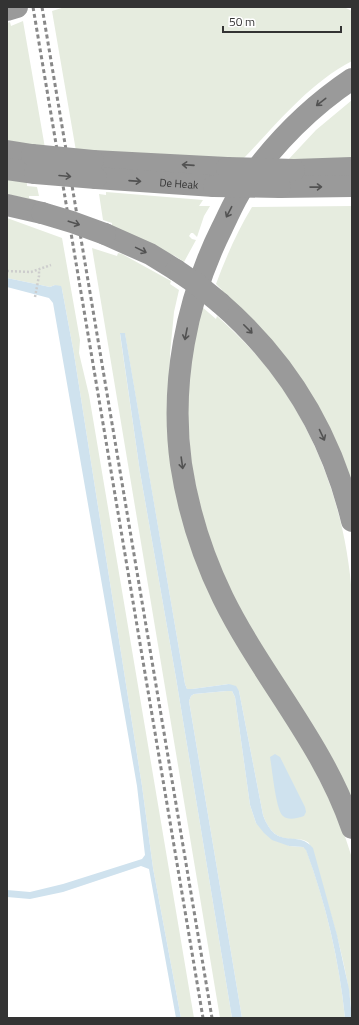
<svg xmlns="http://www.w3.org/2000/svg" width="359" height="1025" font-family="'Titillium Web',sans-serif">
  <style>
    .green { fill: #e6ecdf }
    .water { fill: #cfe2ee }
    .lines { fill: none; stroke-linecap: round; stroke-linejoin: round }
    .path { stroke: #cdcdcd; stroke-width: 2.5; stroke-dasharray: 2 2; stroke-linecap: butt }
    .highway { stroke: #9a9a9a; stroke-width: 22 }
    .rail { stroke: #888; stroke-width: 3; stroke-dasharray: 4 3; stroke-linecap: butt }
    .highway-bridge { stroke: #9a9a9a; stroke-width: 22 }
    .oneway { stroke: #525252 }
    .labels { text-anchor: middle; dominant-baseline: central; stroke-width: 4; stroke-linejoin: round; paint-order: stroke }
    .street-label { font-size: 11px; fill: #333; stroke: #fff }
  </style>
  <rect width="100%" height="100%" fill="#fff"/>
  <path class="green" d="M 65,7 L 344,7 L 352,11 L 352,61 C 308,84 277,124 243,159 L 76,151 L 52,11 Z
    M 23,21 L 45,148 L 7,146 L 7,23 L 10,22 L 11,26 Z
    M 352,100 L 352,162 L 287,161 L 316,130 Z
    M 7,176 L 27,179 L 27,186 L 37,187 L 39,196 L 29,196 L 29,198 L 36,200 L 36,201 L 7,194 Z
    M 106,192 L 203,200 L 199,206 L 210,206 L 204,216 L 197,237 L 193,233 L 191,233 L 189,236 L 192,239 L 196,240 L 184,262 L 175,256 L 111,228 L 112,223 L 103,220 L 99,194 L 106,195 Z
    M 352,206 L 352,488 L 222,294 L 222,290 L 216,284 C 226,257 237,232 252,207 Z
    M 7,218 L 62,238 L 80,340 L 79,353 L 89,395 L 194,1018 L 181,1018 L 153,868 L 142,786 L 74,354 L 62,289 L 55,285 L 50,287 L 7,278 Z
    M 92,248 L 117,256 L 118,253 L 122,254 L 171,281 L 170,284 L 179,290 L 174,312 L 170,354 L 169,411 L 172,464 L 303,747 L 340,821 L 352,858 L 352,1014 C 346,955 326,899 309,843 C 303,838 297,840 290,839 C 275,838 268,829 263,815 L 239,691 L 229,684 L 192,689 L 187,689 L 185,684 L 125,334 L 120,334 L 140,472 L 176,678 L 232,1018 L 220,1018 Z
    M 201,306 L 216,319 L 217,316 C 237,334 256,353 273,375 C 320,438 347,518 352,597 C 353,620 352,643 352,666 C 352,712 352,757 352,802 L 244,618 L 220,569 L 202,516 L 191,462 L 187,411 L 191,357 Z
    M 227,691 L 232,691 L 235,697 L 250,805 L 256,823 L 289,846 L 303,847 L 306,849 C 326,904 339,960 345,1018 L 242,1018 L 189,701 L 191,696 L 194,694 Z"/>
  <path class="water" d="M 7,278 L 50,287 L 55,285 L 61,286 L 62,289 L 74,354 L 142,786 L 153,868 L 181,1018 L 176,1018 L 149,869 L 141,866 L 63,892 L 30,899 L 7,897 L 7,890 L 30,892 L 63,884 L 142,859 L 145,855 L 137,786 L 53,303 L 49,298 L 7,287 Z
    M 120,333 L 125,333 L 185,684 L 187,689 L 192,689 L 229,684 L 236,686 L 239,691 L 263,815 C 277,853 297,828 313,848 L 337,935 L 349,989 L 352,1018 L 345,1018 C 339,960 326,904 306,850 L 303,847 L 289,846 L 272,840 L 264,833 L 256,823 L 250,805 L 235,697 L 232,691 L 227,691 L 194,694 L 191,696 L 189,701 L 242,1018 L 232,1018 L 176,678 L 140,472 Z
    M 275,754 L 280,757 L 305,807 L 306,812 L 304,816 C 298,818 288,821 283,816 C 276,811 272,768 270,757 Z"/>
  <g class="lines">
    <path class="path" d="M 7,271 L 31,272 L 51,265
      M 35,297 L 39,276 L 39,270"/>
    <g class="highway">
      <path d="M 7,10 L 17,7"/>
      <path d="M 352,79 C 310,107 273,145 244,186 C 235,199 229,214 222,228 C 186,300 170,384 181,464 C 188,510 202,555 223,598 C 262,677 323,743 352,828"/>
      <path d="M 7,151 L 32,155"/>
      <path d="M 93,161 L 227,168"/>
      <path d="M 7,169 L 35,173"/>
      <path d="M 294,170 L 352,168"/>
      <path id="s1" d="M 96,178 L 214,186"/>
      <path d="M 280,187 L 352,186"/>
      <path d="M 7,205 L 42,213"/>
      <path d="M 105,234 L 150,254 L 176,270"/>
      <path d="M 220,303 C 288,362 331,433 352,521"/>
    </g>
    <path class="rail" d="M 33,7 L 203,1018
      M 42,7 L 212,1018"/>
    <path class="highway-bridge" d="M 32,155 L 93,161
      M 227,168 L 294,170
      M 35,173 L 96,178
      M 214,186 L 280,187
      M 42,213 L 72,222 L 105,234
      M 176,270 L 198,285 L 220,303"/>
  </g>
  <defs><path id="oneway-shaft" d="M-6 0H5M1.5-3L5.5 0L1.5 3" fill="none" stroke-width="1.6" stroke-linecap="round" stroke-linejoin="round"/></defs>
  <g class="oneway">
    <use href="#oneway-shaft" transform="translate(321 102) rotate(142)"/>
    <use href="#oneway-shaft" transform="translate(188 165) rotate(-176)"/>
    <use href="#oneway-shaft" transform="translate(65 176) rotate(5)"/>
    <use href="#oneway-shaft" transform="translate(135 181) rotate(4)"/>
    <use href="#oneway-shaft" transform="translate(316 187) rotate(-1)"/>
    <use href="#oneway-shaft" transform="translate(229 212) rotate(117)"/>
    <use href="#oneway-shaft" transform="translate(74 223) rotate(18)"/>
    <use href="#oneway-shaft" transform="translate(141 250) rotate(26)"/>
    <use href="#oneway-shaft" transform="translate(248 329) rotate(45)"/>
    <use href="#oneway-shaft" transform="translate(186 334) rotate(101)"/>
    <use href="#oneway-shaft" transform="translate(322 435) rotate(65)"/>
    <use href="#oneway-shaft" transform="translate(182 463) rotate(82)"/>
  </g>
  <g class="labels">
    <g class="street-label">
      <text stroke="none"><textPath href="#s1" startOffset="83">De Heak</textPath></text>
    </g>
  </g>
  <rect width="359" height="1025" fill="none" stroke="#333333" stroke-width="16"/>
  <path d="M223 26v6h118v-6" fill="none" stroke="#333333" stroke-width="2"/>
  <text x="229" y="26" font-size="12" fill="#333333" stroke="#ffffff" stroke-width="3" paint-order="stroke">50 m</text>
</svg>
